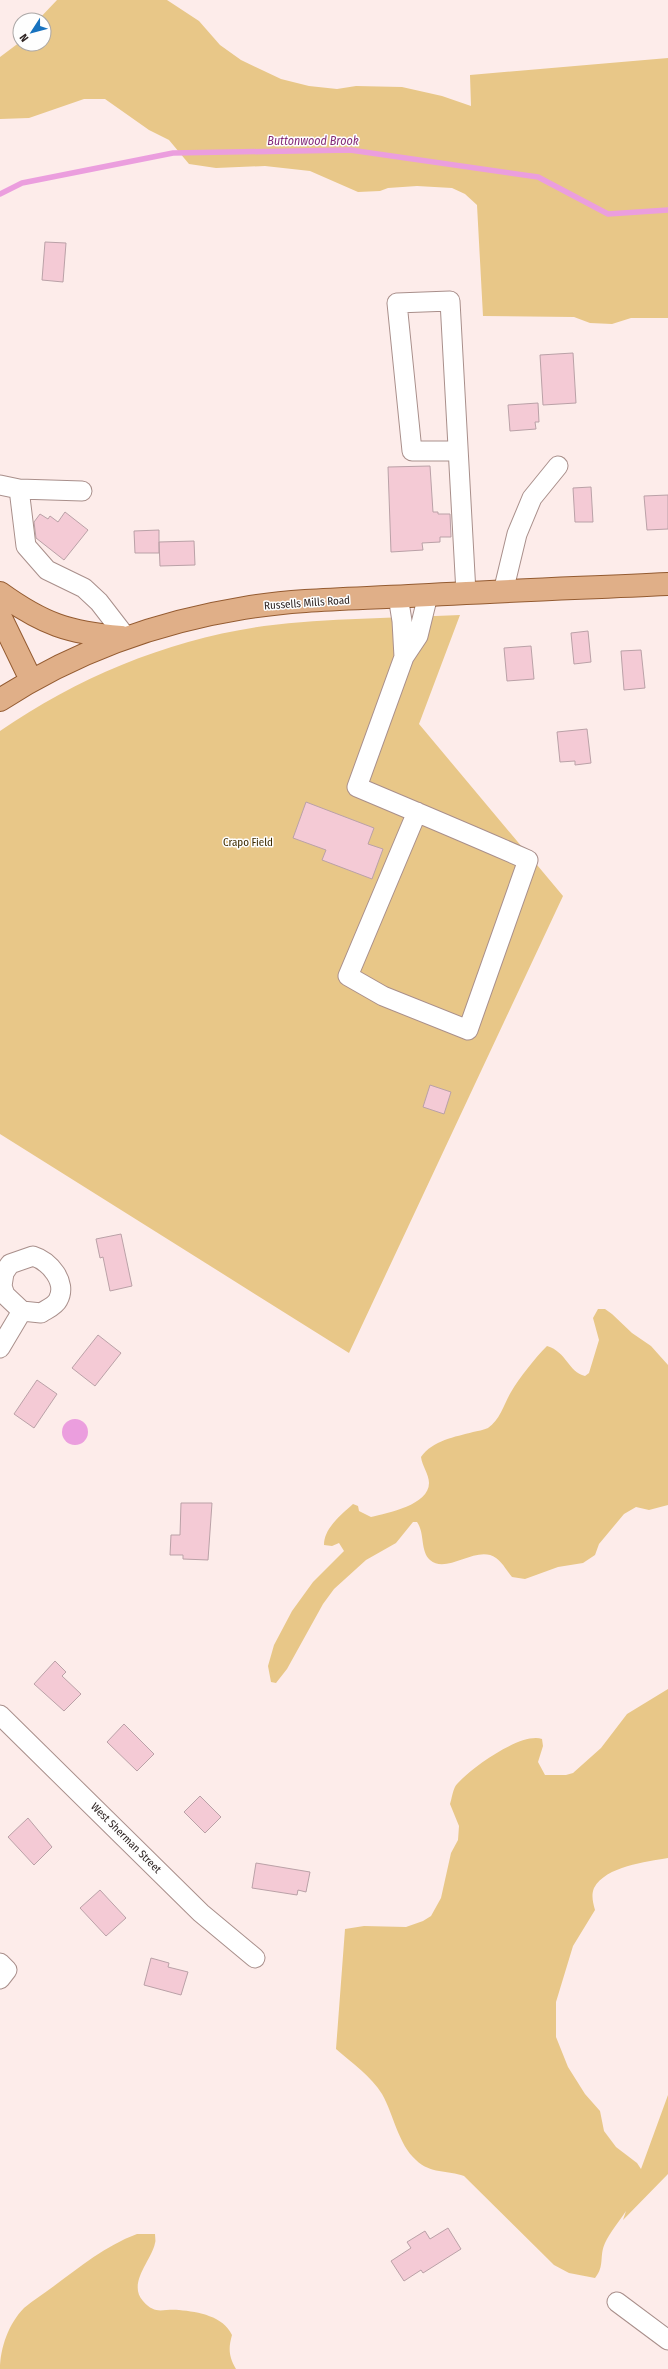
<svg xmlns="http://www.w3.org/2000/svg" width="668" height="2369" font-family="'Fira Sans Condensed',sans-serif">
  <style>
    .green { fill: #e8c788 }
    .water { fill: #eb9ede }
    .lines { fill: none; stroke-linecap: round; stroke-linejoin: round }
    .stream { stroke: #eb9ede; stroke-width: 5.5 }
    .building { fill: #f4cad5; stroke: #baa1a7 }
    .minor-casing { stroke: #a98f8b; stroke-width: 21 }
    .major-casing { stroke: #945b31; stroke-width: 24 }
    .minor { stroke: #fff; stroke-width: 19 }
    .major { stroke: #e0af88; stroke-width: 22 }
    .labels { text-anchor: middle; dominant-baseline: central; stroke-width: 3; stroke-linejoin: round; paint-order: stroke }
    .street-label { font-size: 11px; fill: #2e2423; stroke: #fefefe }
    .park-label { font-size: 11px; fill: #3d2b01; stroke: #fefefe }
    .water-label { font-size: 12px; font-style: italic; fill: #832b78; stroke: #fefefe }
  </style>
  <rect width="100%" height="100%" fill="#fdecea"/>
  <path class="green" d="M 57,0 L 167,0 L 199,21 L 220,45 L 241,60 L 281,79 L 309,86 L 337,89 L 356,86 L 402,87 L 442,96 L 471,106 L 470,75 L 668,58 L 668,318 L 631,318 L 612,324 L 590,323 L 574,317 L 483,316 L 477,205 L 465,194 L 452,188 L 417,186 L 388,188 L 380,191 L 358,192 L 310,171 L 265,166 L 216,168 L 189,164 L 169,140 L 149,130 L 105,99 L 84,99 L 29,118 L 0,119 L 0,57 L 20,42 L 20,44 L 44,44 L 44,20 L 38,20 Z
    M 460,615 L 419,724 L 563,896 L 349,1353 L 0,1134 L 0,731 C 78,677 170,639 264,626 C 329,618 395,618 460,615 Z
    M 598,1309 L 605,1309 L 612,1314 L 632,1333 L 651,1346 L 668,1365 L 668,1505 L 649,1510 L 636,1507 L 624,1514 L 599,1544 L 595,1555 L 583,1563 L 558,1567 L 525,1579 L 512,1577 C 507,1571 502,1562 496,1558 C 477,1544 447,1575 430,1560 C 420,1551 425,1533 417,1522 L 413,1522 L 396,1543 L 366,1560 L 334,1589 L 323,1604 L 287,1669 L 276,1683 L 271,1682 L 268,1666 L 274,1645 L 292,1611 L 313,1582 L 344,1551 L 339,1543 L 332,1546 L 324,1545 C 324,1528 341,1515 353,1504 L 358,1506 L 359,1511 L 371,1517 C 388,1513 429,1505 429,1483 C 429,1474 422,1466 421,1457 C 433,1440 455,1437 473,1432 C 477,1431 484,1430 488,1428 C 500,1420 504,1404 511,1392 C 519,1378 536,1357 547,1346 C 567,1352 568,1372 585,1376 L 589,1373 L 599,1340 L 593,1318 Z
    M 668,1689 L 668,1858 C 646,1862 606,1866 594,1888 C 591,1895 593,1903 595,1910 L 573,1946 L 556,2002 L 556,2037 L 568,2067 L 585,2094 L 600,2111 L 604,2131 L 616,2147 L 637,2163 L 641,2169 L 668,2095 L 668,2174 L 623,2220 L 626,2211 C 619,2222 610,2232 605,2243 C 599,2256 605,2266 595,2278 L 569,2273 L 554,2265 L 464,2176 C 448,2170 430,2174 416,2160 C 398,2144 394,2115 382,2094 C 372,2077 351,2062 336,2049 L 345,1929 L 364,1926 L 406,1927 L 423,1921 L 431,1916 L 441,1898 L 451,1853 L 458,1840 L 459,1826 L 450,1804 C 452,1798 453,1788 457,1784 C 471,1768 521,1732 542,1739 L 543,1746 L 538,1762 L 545,1775 L 566,1775 L 573,1773 L 601,1748 L 627,1714 Z
    M 137,2234 L 155,2234 C 155,2237 156,2241 155,2243 C 152,2260 127,2283 143,2301 C 156,2316 163,2308 179,2310 C 199,2312 223,2316 232,2335 C 228,2349 229,2357 236,2369 L 0,2369 C 0,2348 9,2323 24,2308 C 33,2300 45,2293 54,2286 C 81,2266 105,2246 137,2234 Z"/>
  <path class="water" d="M62 1432a13 13 0 1 1 26 0a13 13 0 1 1-26 0Z"/>
  <g class="lines">
    <path class="stream" d="M 0,194 L 22,183 L 173,153 L 350,150 L 538,177 L 608,214 L 668,210"/>
  </g>
  <path class="building" d="M 45,242 L 66,243 L 63,282 L 42,280 Z
    M 573,353 L 576,403 L 543,405 L 540,355 Z
    M 538,403 L 539,422 L 535,422 L 536,429 L 510,431 L 508,405 Z
    M 430,466 L 433,512 L 438,512 L 438,514 L 450,514 L 451,537 L 440,537 L 440,542 L 422,543 L 423,550 L 391,552 L 388,467 Z
    M 591,487 L 593,522 L 575,522 L 573,488 Z
    M 668,495 L 668,529 L 647,530 L 644,496 Z
    M 65,512 L 88,530 L 64,560 L 36,538 L 34,522 L 40,514 L 48,519 L 50,516 L 58,522 Z
    M 159,530 L 159,553 L 135,553 L 134,531 Z
    M 194,541 L 195,565 L 160,566 L 159,542 Z
    M 588,631 L 591,662 L 574,664 L 571,633 Z
    M 531,646 L 534,679 L 507,681 L 504,648 Z
    M 641,650 L 645,688 L 624,690 L 621,651 Z
    M 587,729 L 591,763 L 575,765 L 575,761 L 560,762 L 557,732 Z
    M 306,802 L 374,828 L 368,844 L 383,849 L 372,879 L 322,860 L 326,850 L 293,838 Z
    M 430,1085 L 451,1092 L 444,1114 L 423,1107 Z
    M 121,1234 L 132,1286 L 110,1291 L 103,1257 L 100,1258 L 96,1239 Z
    M 98,1335 L 121,1353 L 95,1386 L 72,1368 Z
    M 37,1380 L 57,1394 L 34,1428 L 14,1414 Z
    M 181,1503 L 212,1503 L 208,1560 L 183,1559 L 183,1555 L 170,1555 L 171,1535 L 180,1535 Z
    M 55,1661 L 66,1672 L 62,1676 L 81,1694 L 64,1711 L 34,1684 Z
    M 124,1724 L 154,1754 L 137,1771 L 107,1742 Z
    M 200,1796 L 221,1817 L 205,1833 L 184,1812 Z
    M 28,1818 L 52,1847 L 34,1865 L 8,1837 Z
    M 256,1863 L 310,1872 L 306,1892 L 298,1890 L 297,1895 L 252,1888 Z
    M 100,1890 L 126,1918 L 106,1936 L 80,1908 Z
    M 151,1958 L 169,1963 L 168,1967 L 188,1972 L 181,1995 L 144,1985 Z
    M 448,2228 L 461,2249 L 423,2273 L 421,2270 L 404,2281 L 391,2261 L 411,2248 L 407,2242 L 425,2231 L 430,2239 Z"/>
  <g class="lines">
    <defs>
      <path id="minor" d="M 458,451 L 412,451 L 397,303 L 450,301 L 466,593
        M 0,485 L 19,489 L 26,546 L 47,570 L 84,588 L 99,602 L 126,637
        M 19,489 L 82,491
        M 503,592 L 517,534 L 532,498 L 558,466
        M 398,596 L 402,621 L 404,657 L 418,636 L 428,595
        M 404,657 L 357,787 C 414,811 471,835 528,860 L 468,1030 L 383,996 L 348,976 L 417,812
        M 33,1256 C 49,1261 68,1282 58,1300 C 55,1306 47,1309 41,1313 L 22,1311 L 5,1295 L 2,1286 L 4,1273 L 10,1264 Z
        M 0,1348 L 22,1311
        M 0,1715 L 201,1913 L 255,1958
        M 0,1963 L 7,1970 L 0,1979
        M 617,2302 L 668,2340"/>
      <path id="major" d="M 0,593 C 43,624 69,633 121,637
        M 0,616 L 31,680
        M 0,700 C 74,652 157,622 244,608 C 298,599 354,599 409,596 C 495,591 582,588 668,584"/>
    </defs>
    <use href="#minor" class="minor-casing"/>
    <use href="#major" class="major-casing"/>
    <use href="#minor" class="minor"/>
    <use href="#major" class="major"/>
  </g>
  <g class="labels">
    <g class="street-label">
      <text transform="translate(307 603) rotate(-4)">Russells Mills Road</text>
      <text transform="translate(126 1838) rotate(45)">West Sherman Street</text>
    </g>
    <g class="park-label">
      <text x="248" y="842">Crapo Field</text>
    </g>
    <g class="water-label">
      <text x="313" y="141">Buttonwood Brook</text>
    </g>
  </g>
  <g transform="translate(32 32) rotate(234)"><circle r="19" fill="#fefefe" stroke="#aba7a6"/>
  <path d="M0-3L7 15L0 10L-7 15Z" fill="#1772bf"/>
  <text y="-6" font-size="11" font-weight="bold" text-anchor="middle" fill="#2e2423">N</text>
  </g>
</svg>
